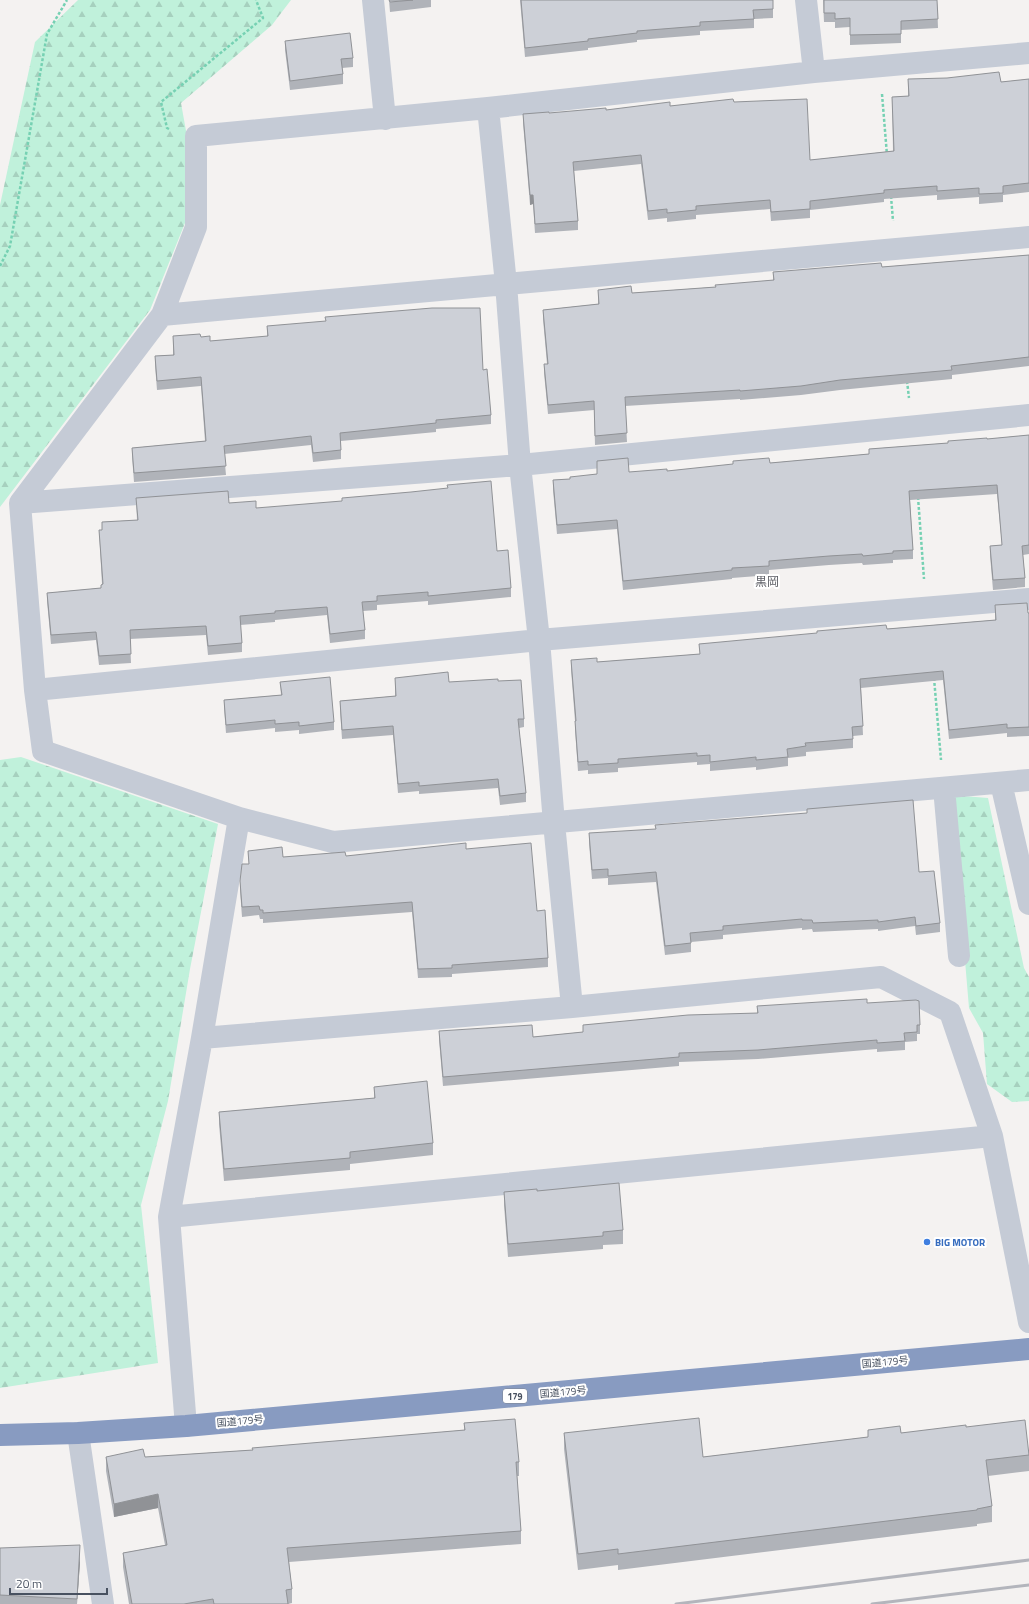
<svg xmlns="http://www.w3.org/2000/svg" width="1029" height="1604" font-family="'Titillium Web','Noto Sans JP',sans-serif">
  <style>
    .forest { fill: url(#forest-firs) }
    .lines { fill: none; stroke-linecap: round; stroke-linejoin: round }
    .path { stroke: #76d1b3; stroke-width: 2.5; stroke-dasharray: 3 2; stroke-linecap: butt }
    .minor { stroke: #c5cbd6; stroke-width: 22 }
    .highway { stroke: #889bc1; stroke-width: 22 }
    .rail { stroke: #b3b5bc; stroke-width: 3 }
    .wall { fill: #b0b3b9 }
    .shaded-wall { fill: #909296 }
    .building { fill: #cdd0d7; stroke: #909296 }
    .shop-dot { fill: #3f7fe0; stroke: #fff; stroke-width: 1.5 }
    .labels { text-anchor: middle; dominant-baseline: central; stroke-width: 4; stroke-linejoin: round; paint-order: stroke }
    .shield { fill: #fff; stroke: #7f8590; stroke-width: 1 }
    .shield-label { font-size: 9px; font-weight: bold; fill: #485160 }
    .shop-label { font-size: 10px; font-weight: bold; fill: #366cbe; stroke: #fff; text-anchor: start }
    .street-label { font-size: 10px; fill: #485160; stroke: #fff }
    .quarter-label { font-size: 12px; fill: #5e6067; stroke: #fff }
  </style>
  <defs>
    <pattern id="forest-firs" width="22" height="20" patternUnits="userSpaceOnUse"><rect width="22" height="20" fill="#c0f1db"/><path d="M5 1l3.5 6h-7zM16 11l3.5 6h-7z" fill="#a6d0be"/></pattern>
  </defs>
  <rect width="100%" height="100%" fill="#f4f2f1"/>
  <path class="forest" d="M 78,0 L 291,0 L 272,25 L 181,103 L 188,142 L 187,218 L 150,310 L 0,507 L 0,205 L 35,42 Z
    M 21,757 L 218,824 L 190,969 L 168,1101 L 141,1205 L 158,1363 L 0,1388 L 0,760 Z
    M 951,795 L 988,798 L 1024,968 L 1029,977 L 1029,1101 L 1012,1102 L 987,1084 L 983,1033 L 969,1008 Z"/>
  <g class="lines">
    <path class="path" d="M 882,94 L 887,155
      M 169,129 L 167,128 L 161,102 L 263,18 L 256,0
      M 891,196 L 893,221
      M 0,266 L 10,246 L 47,34 L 67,0
      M 907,381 L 909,398
      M 918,497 L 924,579
      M 934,678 L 941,760"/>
    <path class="minor" d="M 373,0 L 385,119
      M 806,0 L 814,72
      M 1029,53 L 814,72 L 488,108 L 196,136 L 196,227 L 162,315 L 20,503 L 35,690 L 43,751 L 239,818 L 333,842 L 1029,780
      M 488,108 L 506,284 L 520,465 L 539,640 L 554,823 L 572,1007
      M 162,315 L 1029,237
      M 20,503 L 520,465 L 1029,415
      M 35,690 L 539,640 L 1029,599
      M 1001,783 L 1029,904
      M 944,788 L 959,956
      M 202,1038 L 572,1007 L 881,977 L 950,1012 L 992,1136 L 1029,1322
      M 169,1217 L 992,1136
      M 186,1426 L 169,1217 L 202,1038 L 239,818
      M 78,1433 L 103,1604"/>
    <path class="highway" d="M 0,1435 L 78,1433 L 186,1426 L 1029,1349"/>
    <path class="rail" d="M 676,1604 L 1029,1560
      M 872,1604 L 1029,1585"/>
  </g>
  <path class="wall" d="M 389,0 L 433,0 L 431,0 L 431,7 L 390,12 Z
    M 520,0 L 773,0 L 773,18 L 754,19 L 754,28 L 700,31 L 700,35 L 637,40 L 637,42 L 588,48 L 588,50 L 525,57 Z
    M 823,0 L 937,0 L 938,28 L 901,30 L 901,43 L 850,45 L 850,27 L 835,28 L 835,22 L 824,22 Z
    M 285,41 L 353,58 L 353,67 L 342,68 L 343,74 L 343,84 L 290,90 L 285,50 Z
    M 908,79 L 1001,82 L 1029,79 L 1029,192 L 1003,195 L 1003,202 L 979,204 L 979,197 L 937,200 L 937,195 L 884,199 L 884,202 L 810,210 L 810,218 L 771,221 L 770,209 L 696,215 L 696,219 L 667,222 L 667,218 L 648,220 L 641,164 L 574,171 L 578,221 L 578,230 L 535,233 L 533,204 L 530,205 L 523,123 L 523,114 L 549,113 L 606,110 L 734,102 L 810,160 L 893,151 L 892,97 L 908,96 Z
    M 1029,255 L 1029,366 L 952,375 L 952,379 L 840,390 L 801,395 L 740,400 L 740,399 L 625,406 L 627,442 L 595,445 L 594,410 L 548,414 L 544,373 L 544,364 L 547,364 L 543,319 L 543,310 L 598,304 L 598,290 L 632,293 L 715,287 L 773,280 L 773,272 L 882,267 Z
    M 267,326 L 483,370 L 491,415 L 491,424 L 436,429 L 436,432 L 341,441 L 341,459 L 313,462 L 311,445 L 224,454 L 226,475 L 134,482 L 132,456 L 132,448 L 205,441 L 201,386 L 157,390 L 155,365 L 155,356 L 173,355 L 173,336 L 201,337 L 210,341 L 267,337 Z
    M 1029,435 L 1029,554 L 1023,555 L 1025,578 L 1025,587 L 993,590 L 990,555 L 990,546 L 1002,545 L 997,494 L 910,500 L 913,550 L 913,559 L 893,560 L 893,563 L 863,565 L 862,563 L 829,565 L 769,570 L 769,575 L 732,578 L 732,579 L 623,590 L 617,529 L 557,534 L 553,490 L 553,480 L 570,479 L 597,474 L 597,461 L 629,472 L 667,471 L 770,463 L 869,454 L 869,449 L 948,443 Z
    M 136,498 L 229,503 L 497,551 L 511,588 L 511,597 L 428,605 L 428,601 L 377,605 L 377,610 L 363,611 L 365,630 L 365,639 L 330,643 L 327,615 L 275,620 L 275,622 L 240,625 L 242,643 L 242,652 L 208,655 L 206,635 L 130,639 L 131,663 L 99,665 L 96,640 L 51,644 L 47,601 L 47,593 L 101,588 L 102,584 L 99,530 L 102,530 L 102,522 L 137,520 Z
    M 995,605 L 1029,613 L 1029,736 L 1007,737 L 1007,733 L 949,739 L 943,680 L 861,688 L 863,735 L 853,736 L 853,748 L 806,752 L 806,756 L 788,758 L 788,766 L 756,770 L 756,767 L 710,771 L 710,764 L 697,765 L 697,762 L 618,768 L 618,772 L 588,774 L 588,770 L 578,771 L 575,730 L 575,721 L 571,669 L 571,660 L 597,662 L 700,654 L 699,644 L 995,620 Z
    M 395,678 L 449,682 L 498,681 L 524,719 L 524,727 L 519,728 L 526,793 L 526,802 L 500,805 L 498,788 L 419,794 L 419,791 L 398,793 L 393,735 L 342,739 L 340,710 L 340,701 L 395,696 Z
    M 280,682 L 334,722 L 334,730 L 299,734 L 299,730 L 275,732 L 275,728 L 226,733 L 224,708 L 224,700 L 281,695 Z
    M 589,833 L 919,872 L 940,923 L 940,932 L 916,935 L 915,926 L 878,931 L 878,929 L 813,932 L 812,929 L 802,930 L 802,928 L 723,935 L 723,939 L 691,942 L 691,952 L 665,955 L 656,882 L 608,885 L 608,878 L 592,879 L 589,843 Z
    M 466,849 L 537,911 L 548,958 L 548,967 L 452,974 L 452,977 L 418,978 L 412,912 L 263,923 L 263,919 L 260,919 L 259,915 L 242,917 L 240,890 L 240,881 L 249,864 L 248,851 L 283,857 L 346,856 Z
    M 867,1003 L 920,1025 L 920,1034 L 917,1034 L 917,1041 L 905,1042 L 905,1050 L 877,1052 L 877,1049 L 758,1059 L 679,1062 L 679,1066 L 443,1086 L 439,1040 L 439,1031 L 533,1037 L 583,1032 L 583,1025 L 757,1013 L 757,1006 Z
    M 374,1087 L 433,1143 L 433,1155 L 350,1164 L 350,1170 L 224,1181 L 219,1124 L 219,1112 L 374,1098 Z
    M 537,1191 L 623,1230 L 623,1244 L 603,1245 L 603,1249 L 508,1257 L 504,1205 L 504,1192 Z
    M 464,1423 L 519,1462 L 519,1476 L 517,1476 L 521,1531 L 521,1544 L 289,1562 L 292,1589 L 292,1603 L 288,1604 L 129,1604 L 123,1567 L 123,1553 L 165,1545 L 158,1508 L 114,1517 L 106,1471 L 106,1457 L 145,1457 L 252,1450 L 464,1430 Z
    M 966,1427 L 1029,1452 L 1029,1471 L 988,1476 L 992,1506 L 992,1522 L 977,1524 L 977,1526 L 618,1570 L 618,1565 L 578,1570 L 564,1449 L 564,1433 L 703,1457 L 868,1437 L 868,1430 L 901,1433 Z
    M 0,1548 L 80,1562 L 77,1604 L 0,1604 Z"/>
  <path class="shaded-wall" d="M 530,195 L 533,195 L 533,204 L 530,205 Z
    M 158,1494 L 158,1508 L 114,1517 L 114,1504 Z
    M 80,1545 L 80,1562 L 77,1604 Z"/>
  <path class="building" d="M 389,0 L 413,0 L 390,2 Z
    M 521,0 L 773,0 L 773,9 L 753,10 L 754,19 L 700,22 L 700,26 L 637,31 L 637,33 L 588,39 L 588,41 L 525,48 Z
    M 824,0 L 937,0 L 938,19 L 901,21 L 901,34 L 850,35 L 850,18 L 835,19 L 835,13 L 824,13 Z
    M 350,33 L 353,58 L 341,59 L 343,74 L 290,81 L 285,41 Z
    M 999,72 L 1001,82 L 1029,79 L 1029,183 L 1003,186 L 1003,193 L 979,194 L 979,188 L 937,191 L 937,186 L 884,190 L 884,193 L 810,201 L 810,209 L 771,212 L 770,200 L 696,206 L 696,210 L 667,213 L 667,209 L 648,211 L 641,155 L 573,162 L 578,221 L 535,224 L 533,195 L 530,195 L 523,114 L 549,112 L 549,113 L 606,108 L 606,110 L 670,102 L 670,106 L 733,99 L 734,102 L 807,99 L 810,160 L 894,151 L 892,97 L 909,96 L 908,79 L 947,78 Z
    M 1029,255 L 1029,357 L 951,366 L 952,370 L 840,380 L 801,386 L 740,391 L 740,390 L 625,397 L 627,433 L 595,436 L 594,401 L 548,405 L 544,364 L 548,364 L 543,310 L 599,304 L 598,290 L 631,286 L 632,293 L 716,287 L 715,285 L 774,280 L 773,272 L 881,263 L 882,267 Z
    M 432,308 L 480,308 L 483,370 L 487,369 L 491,415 L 436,420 L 436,423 L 340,433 L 341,450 L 313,453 L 311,436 L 224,446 L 226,466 L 134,473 L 132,448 L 206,441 L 201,377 L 157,381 L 155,356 L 174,355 L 173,336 L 200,334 L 201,337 L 210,336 L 210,341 L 268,336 L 267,326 L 326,321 L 325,317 Z
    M 1029,435 L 1029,545 L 1022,546 L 1025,578 L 993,580 L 990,546 L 1002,545 L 997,485 L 909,491 L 913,550 L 893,551 L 893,553 L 863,556 L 862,554 L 829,556 L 769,561 L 769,566 L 732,568 L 732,570 L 623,581 L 617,520 L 557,525 L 553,480 L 570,479 L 570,477 L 597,474 L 597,461 L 628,458 L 629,472 L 667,469 L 667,471 L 733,464 L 733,461 L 769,458 L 770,463 L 869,454 L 869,449 L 948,443 L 948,441 L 987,438 L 987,439 Z
    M 491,481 L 497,551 L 508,550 L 511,588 L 428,596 L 428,592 L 377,596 L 377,601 L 362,602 L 365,630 L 330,634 L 327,607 L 275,611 L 275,613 L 240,616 L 242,643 L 208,646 L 206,626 L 130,630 L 131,654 L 99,656 L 96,632 L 51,635 L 47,593 L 101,588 L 101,585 L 103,584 L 99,530 L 102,530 L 102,522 L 138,520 L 136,498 L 228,491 L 229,503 L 256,501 L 256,508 L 342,501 L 342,498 L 411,492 L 448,488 L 447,485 Z
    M 1027,603 L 1028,613 L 1029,613 L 1029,727 L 1007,728 L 1007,724 L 949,730 L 943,671 L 860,679 L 863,726 L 852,727 L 853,739 L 805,743 L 806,746 L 787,749 L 788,757 L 756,760 L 756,757 L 710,762 L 710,755 L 697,756 L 697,753 L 618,759 L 618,763 L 588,765 L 588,761 L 578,762 L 575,721 L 576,721 L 571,660 L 597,658 L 597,662 L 700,654 L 699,644 L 817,633 L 817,631 L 886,625 L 887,629 L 996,620 L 995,605 Z
    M 448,672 L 449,682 L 498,679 L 498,681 L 521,680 L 524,719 L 518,719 L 526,793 L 500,796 L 498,779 L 419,786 L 419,782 L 398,784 L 393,726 L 342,730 L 340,701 L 396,696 L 395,678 Z
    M 330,677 L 334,722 L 299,726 L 299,722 L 275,724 L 275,720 L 226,725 L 224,700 L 282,695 L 280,682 Z
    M 913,800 L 919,872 L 934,871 L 940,923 L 916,926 L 915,917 L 878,922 L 878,920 L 813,923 L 812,920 L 802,920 L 802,919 L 723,926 L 723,930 L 690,933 L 691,943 L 665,946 L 656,872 L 608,876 L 608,869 L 592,870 L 589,833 L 656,829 L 655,825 L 807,813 L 807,809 Z
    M 466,843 L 466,849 L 531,843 L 537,911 L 545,910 L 548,958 L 452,965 L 452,968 L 418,969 L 412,902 L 263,913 L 263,910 L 260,910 L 259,906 L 242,907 L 240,881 L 242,864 L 249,864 L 248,851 L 282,847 L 283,857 L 345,852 L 346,856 Z
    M 867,999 L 867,1003 L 916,1000 L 919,1001 L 920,1025 L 917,1025 L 917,1032 L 904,1033 L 905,1041 L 877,1043 L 877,1040 L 758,1050 L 679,1053 L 679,1057 L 443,1077 L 439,1031 L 532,1025 L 533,1037 L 583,1032 L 583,1025 L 688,1015 L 758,1013 L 757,1006 Z
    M 427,1081 L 433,1143 L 350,1152 L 350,1158 L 224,1169 L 219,1112 L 375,1098 L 374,1087 Z
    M 619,1183 L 623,1230 L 603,1232 L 603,1236 L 508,1244 L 504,1192 L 537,1189 L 537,1191 Z
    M 699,1418 L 703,1457 L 868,1437 L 868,1430 L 900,1426 L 901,1433 L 966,1425 L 966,1427 L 1025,1420 L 1029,1455 L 986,1460 L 992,1506 L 977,1509 L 977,1510 L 618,1554 L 618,1549 L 578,1554 L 564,1433 Z
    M 515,1419 L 519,1462 L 516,1462 L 521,1531 L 287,1548 L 292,1589 L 286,1590 L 288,1604 L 214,1604 L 213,1599 L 184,1604 L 132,1604 L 123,1553 L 167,1545 L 158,1494 L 114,1504 L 106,1457 L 143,1449 L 145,1457 L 253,1450 L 252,1448 L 465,1430 L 464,1423 Z
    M 80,1545 L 77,1599 L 0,1595 L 0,1548 Z"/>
  <circle class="shop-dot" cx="927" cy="1242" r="4"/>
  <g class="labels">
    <rect class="shield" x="503" y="1389" width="24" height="14" rx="3"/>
    <g class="shield-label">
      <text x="515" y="1396">179</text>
    </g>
    <g class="shop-label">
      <text x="935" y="1242">BIG MOTOR</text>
    </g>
    <g class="street-label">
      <text transform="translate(885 1362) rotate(-5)">国道179号</text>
      <text transform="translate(563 1392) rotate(-5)">国道179号</text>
      <text transform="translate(240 1421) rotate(-5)">国道179号</text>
    </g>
    <g class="quarter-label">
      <text x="767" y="581">黒岡</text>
    </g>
  </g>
  <path d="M10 1588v6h97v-6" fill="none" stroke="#485160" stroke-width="2"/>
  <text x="16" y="1588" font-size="12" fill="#485160" stroke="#ffffff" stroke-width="3" paint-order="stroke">20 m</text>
</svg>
